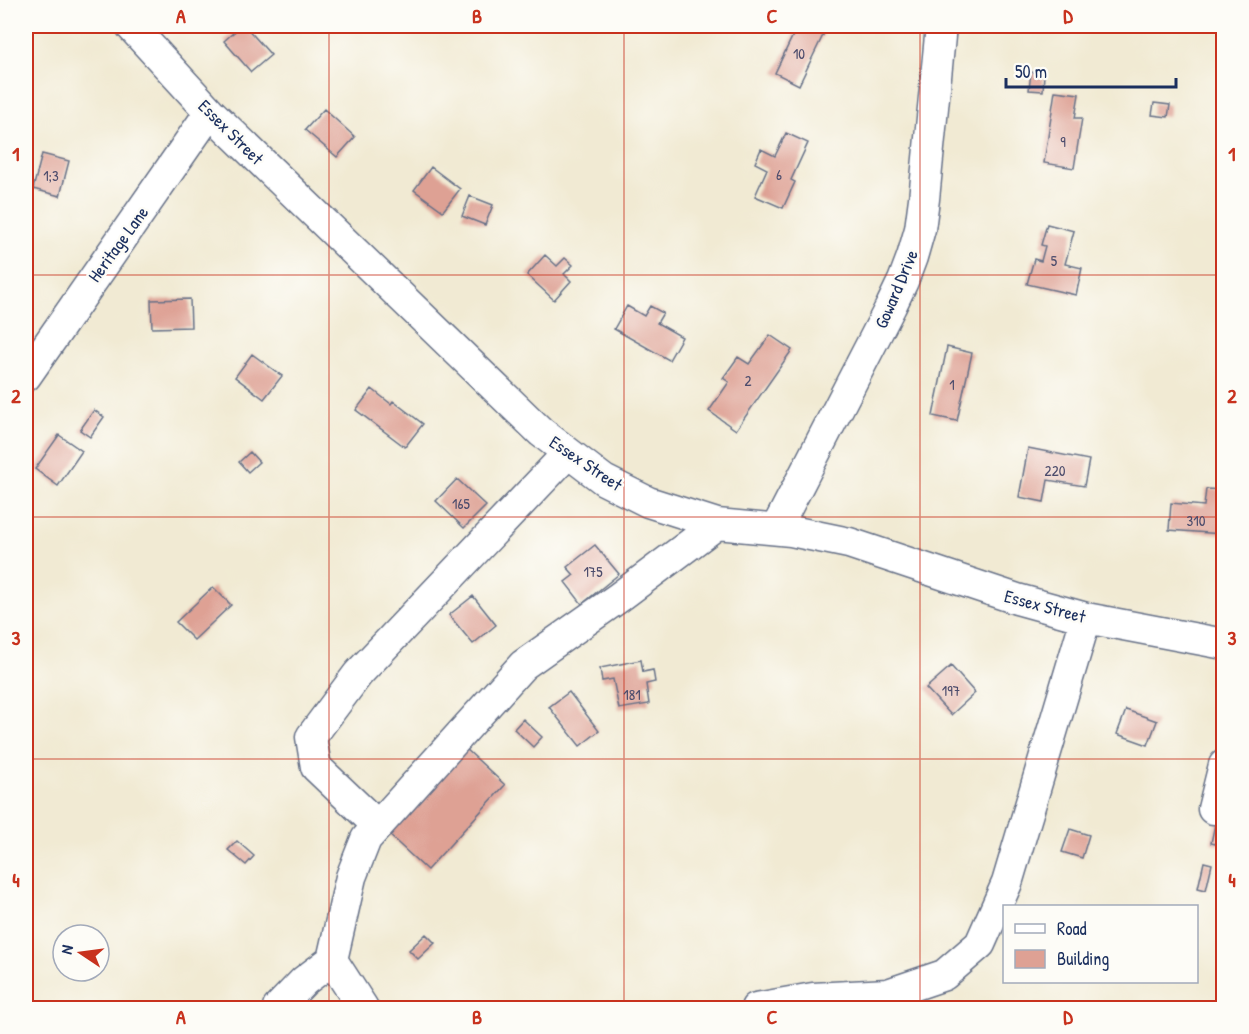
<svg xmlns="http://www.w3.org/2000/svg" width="1249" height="1034" font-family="'Patrick Hand',sans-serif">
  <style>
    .building { fill: #dea194 }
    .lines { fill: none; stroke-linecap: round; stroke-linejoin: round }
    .minor-casing { stroke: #667087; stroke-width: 33 }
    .minor { stroke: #fff; stroke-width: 30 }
    .grid { fill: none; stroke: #c8321e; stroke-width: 1.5; stroke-opacity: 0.55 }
    .labels { text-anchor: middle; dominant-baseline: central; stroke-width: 5; stroke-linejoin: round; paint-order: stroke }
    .number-label { font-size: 15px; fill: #4c4c6c }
    .street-label { font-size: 18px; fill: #1b2f5e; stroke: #fdfcf7 }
    .neatline { fill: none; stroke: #c8321e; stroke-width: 2 }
    .grid-label { font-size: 20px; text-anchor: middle; font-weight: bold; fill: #c8321e }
  </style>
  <rect width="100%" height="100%" fill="#fdfcf7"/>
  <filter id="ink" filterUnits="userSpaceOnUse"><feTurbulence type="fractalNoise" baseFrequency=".0167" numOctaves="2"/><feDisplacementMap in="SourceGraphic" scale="12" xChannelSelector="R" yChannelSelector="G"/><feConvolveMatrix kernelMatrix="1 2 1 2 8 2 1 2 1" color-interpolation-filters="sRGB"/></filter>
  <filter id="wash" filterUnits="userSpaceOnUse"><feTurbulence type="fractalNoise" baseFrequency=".008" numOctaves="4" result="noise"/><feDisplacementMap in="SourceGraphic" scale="24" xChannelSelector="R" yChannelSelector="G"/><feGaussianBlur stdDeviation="1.35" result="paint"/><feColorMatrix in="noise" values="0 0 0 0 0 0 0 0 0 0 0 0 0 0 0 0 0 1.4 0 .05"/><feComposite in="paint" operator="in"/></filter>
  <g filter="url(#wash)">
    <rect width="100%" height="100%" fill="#f1ead3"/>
    <g id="blocks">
      <path class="building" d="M 241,26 L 245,26 L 271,55 L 251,72 L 224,41 Z
        M 779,26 L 824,26 L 827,27 L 799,85 L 775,73 L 794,33 Z
        M 1031,72 L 1044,74 L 1043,91 L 1029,90 Z
        M 1055,91 L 1079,94 L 1075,118 L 1082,118 L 1074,168 L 1044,163 Z
        M 1154,103 L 1170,105 L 1168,117 L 1152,115 Z
        M 324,109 L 355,137 L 337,157 L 305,130 Z
        M 786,133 L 808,143 L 791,180 L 795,182 L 783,208 L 755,196 L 767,169 L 755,163 L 761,149 L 775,156 Z
        M 42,154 L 69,161 L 60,196 L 33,189 Z
        M 431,167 L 460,189 L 443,211 L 414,190 Z
        M 470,196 L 493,205 L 485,225 L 462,216 Z
        M 1047,224 L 1074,231 L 1065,264 L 1082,268 L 1076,295 L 1027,284 L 1034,259 L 1041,261 L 1045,246 L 1041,245 Z
        M 545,255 L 557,266 L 565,258 L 573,265 L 564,274 L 571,281 L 554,300 L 527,275 Z
        M 190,299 L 191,327 L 152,328 L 151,300 Z
        M 627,306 L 644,316 L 650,306 L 663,313 L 657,323 L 682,337 L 669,360 L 614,329 Z
        M 770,335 L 792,350 L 736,430 L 709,411 L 729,382 L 723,378 L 738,357 L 749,364 Z
        M 947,347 L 972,353 L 957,421 L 933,416 Z
        M 252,354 L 282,376 L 264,399 L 235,377 Z
        M 372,389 L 391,404 L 393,401 L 423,424 L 405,447 L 356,410 Z
        M 94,410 L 104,417 L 90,437 L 80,430 Z
        M 59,435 L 82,451 L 58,486 L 35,469 Z
        M 1028,448 L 1089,460 L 1084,486 L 1048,480 L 1044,502 L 1019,497 Z
        M 250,452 L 259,462 L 248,472 L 239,462 Z
        M 457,479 L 486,506 L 464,528 L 436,501 Z
        M 1206,489 L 1224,490 L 1222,534 L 1169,530 L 1171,503 L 1204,506 Z
        M 595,545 L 619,574 L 582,604 L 565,582 L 574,575 L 567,567 Z
        M 213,587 L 231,605 L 194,640 L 176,622 Z
        M 473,596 L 496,625 L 473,644 L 449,615 Z
        M 641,660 L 643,672 L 653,670 L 655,682 L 646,684 L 649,704 L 619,709 L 613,679 L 602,681 L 600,668 Z
        M 951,666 L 975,693 L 951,715 L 926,688 Z
        M 569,692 L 599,731 L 580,746 L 549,707 Z
        M 1126,710 L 1157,721 L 1148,745 L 1117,734 Z
        M 523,719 L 542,737 L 533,747 L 514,729 Z
        M 464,747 L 505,785 L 427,870 L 386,832 Z
        M 1224,815 L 1224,846 L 1211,843 L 1216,819 Z
        M 1070,829 L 1089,835 L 1082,858 L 1062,852 Z
        M 237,841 L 254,856 L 246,865 L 228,850 Z
        M 1204,862 L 1212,864 L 1206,890 L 1198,888 Z
        M 426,934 L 435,943 L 418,959 L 409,950 Z"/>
    </g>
  </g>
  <g filter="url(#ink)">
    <use href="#blocks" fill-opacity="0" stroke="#667087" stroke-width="1.5"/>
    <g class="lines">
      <defs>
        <path id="minor" d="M 131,26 L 210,112 L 541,432 L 604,480 L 648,502 L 717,524 L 791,531 L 849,543 L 1017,599 L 1086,618 L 1224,644
          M 26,376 L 210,112
          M 776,529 L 891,306 L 903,281 L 912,257 L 920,229 L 924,199 L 941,26
          M 1213,809 L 1224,765
          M 378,826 L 316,767 L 311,737 L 358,674 L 568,453
          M 278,1008 L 304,981 L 332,960
          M 363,1008 L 332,960 L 351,877 L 366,839 L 523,665 L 618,598 L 717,524
          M 756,1008 L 813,998 L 888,994 L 944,975 L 980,944 L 1007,883 L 1086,618"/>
      </defs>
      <use href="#minor" class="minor-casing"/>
      <use href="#minor" class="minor"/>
    </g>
  </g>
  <path class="grid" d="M 329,26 L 329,1008M 624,26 L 624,1008M 920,26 L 920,1008M 26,275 L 1224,275M 26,517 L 1224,517M 26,759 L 1224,759"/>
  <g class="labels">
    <g class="number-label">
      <text x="799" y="53">10</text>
      <text x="1063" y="141">9</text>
      <text x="779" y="174">6</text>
      <text x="51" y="175">1;3</text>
      <text x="1054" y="260">5</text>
      <text x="748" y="380">2</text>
      <text x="952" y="384">1</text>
      <text x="1055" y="470">220</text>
      <text x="461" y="503">165</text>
      <text x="1196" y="520">310</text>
      <text x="593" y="571">175</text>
      <text x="951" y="690">197</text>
      <text x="632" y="694">181</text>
    </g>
    <g class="street-label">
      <text transform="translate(231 132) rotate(45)">Essex Street</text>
      <text transform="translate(118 244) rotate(-54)">Heritage Lane</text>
      <text transform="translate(896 289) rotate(-67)">Goward Drive</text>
      <text transform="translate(586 463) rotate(34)">Essex Street</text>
      <text transform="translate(1045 606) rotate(15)">Essex Street</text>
    </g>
  </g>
  <rect width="1249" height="1034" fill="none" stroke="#fdfcf7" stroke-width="66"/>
  <rect x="1003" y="905" width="195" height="78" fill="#fdfcf7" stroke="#a3aaba" stroke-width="1.5"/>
  <rect x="1015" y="924" width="30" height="9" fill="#ffffff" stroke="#a3aaba" stroke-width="1.5"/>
  <text x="1057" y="935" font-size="18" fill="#1b2f5e">Road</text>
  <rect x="1015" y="950" width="30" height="18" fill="#dea194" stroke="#a3aaba" stroke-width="1.5"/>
  <text x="1057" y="965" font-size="18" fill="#1b2f5e">Building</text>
  <g transform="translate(81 953) rotate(283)"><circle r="28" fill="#fdfcf7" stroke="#a3aaba" stroke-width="1.5"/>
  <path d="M0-4.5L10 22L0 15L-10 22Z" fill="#c8321e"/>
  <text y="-9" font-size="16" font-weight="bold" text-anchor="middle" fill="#1b2f5e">N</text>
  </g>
  <path d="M1006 78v9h170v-9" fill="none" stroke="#1b2f5e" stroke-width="3"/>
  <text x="1015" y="78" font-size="18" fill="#1b2f5e" stroke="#fdfcf7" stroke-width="4.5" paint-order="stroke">50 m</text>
  <rect x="33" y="33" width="1183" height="968" class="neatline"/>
  <g class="grid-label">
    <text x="181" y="23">A</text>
    <text x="477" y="23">B</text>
    <text x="772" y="23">C</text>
    <text x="1068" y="23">D</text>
    <text x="16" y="161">1</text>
    <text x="1232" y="161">1</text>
    <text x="16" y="403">2</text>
    <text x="1232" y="403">2</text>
    <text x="16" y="645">3</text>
    <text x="1232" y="645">3</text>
    <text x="16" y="887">4</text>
    <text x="1232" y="887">4</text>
    <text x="181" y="1024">A</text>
    <text x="477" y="1024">B</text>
    <text x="772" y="1024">C</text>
    <text x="1068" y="1024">D</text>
  </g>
</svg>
